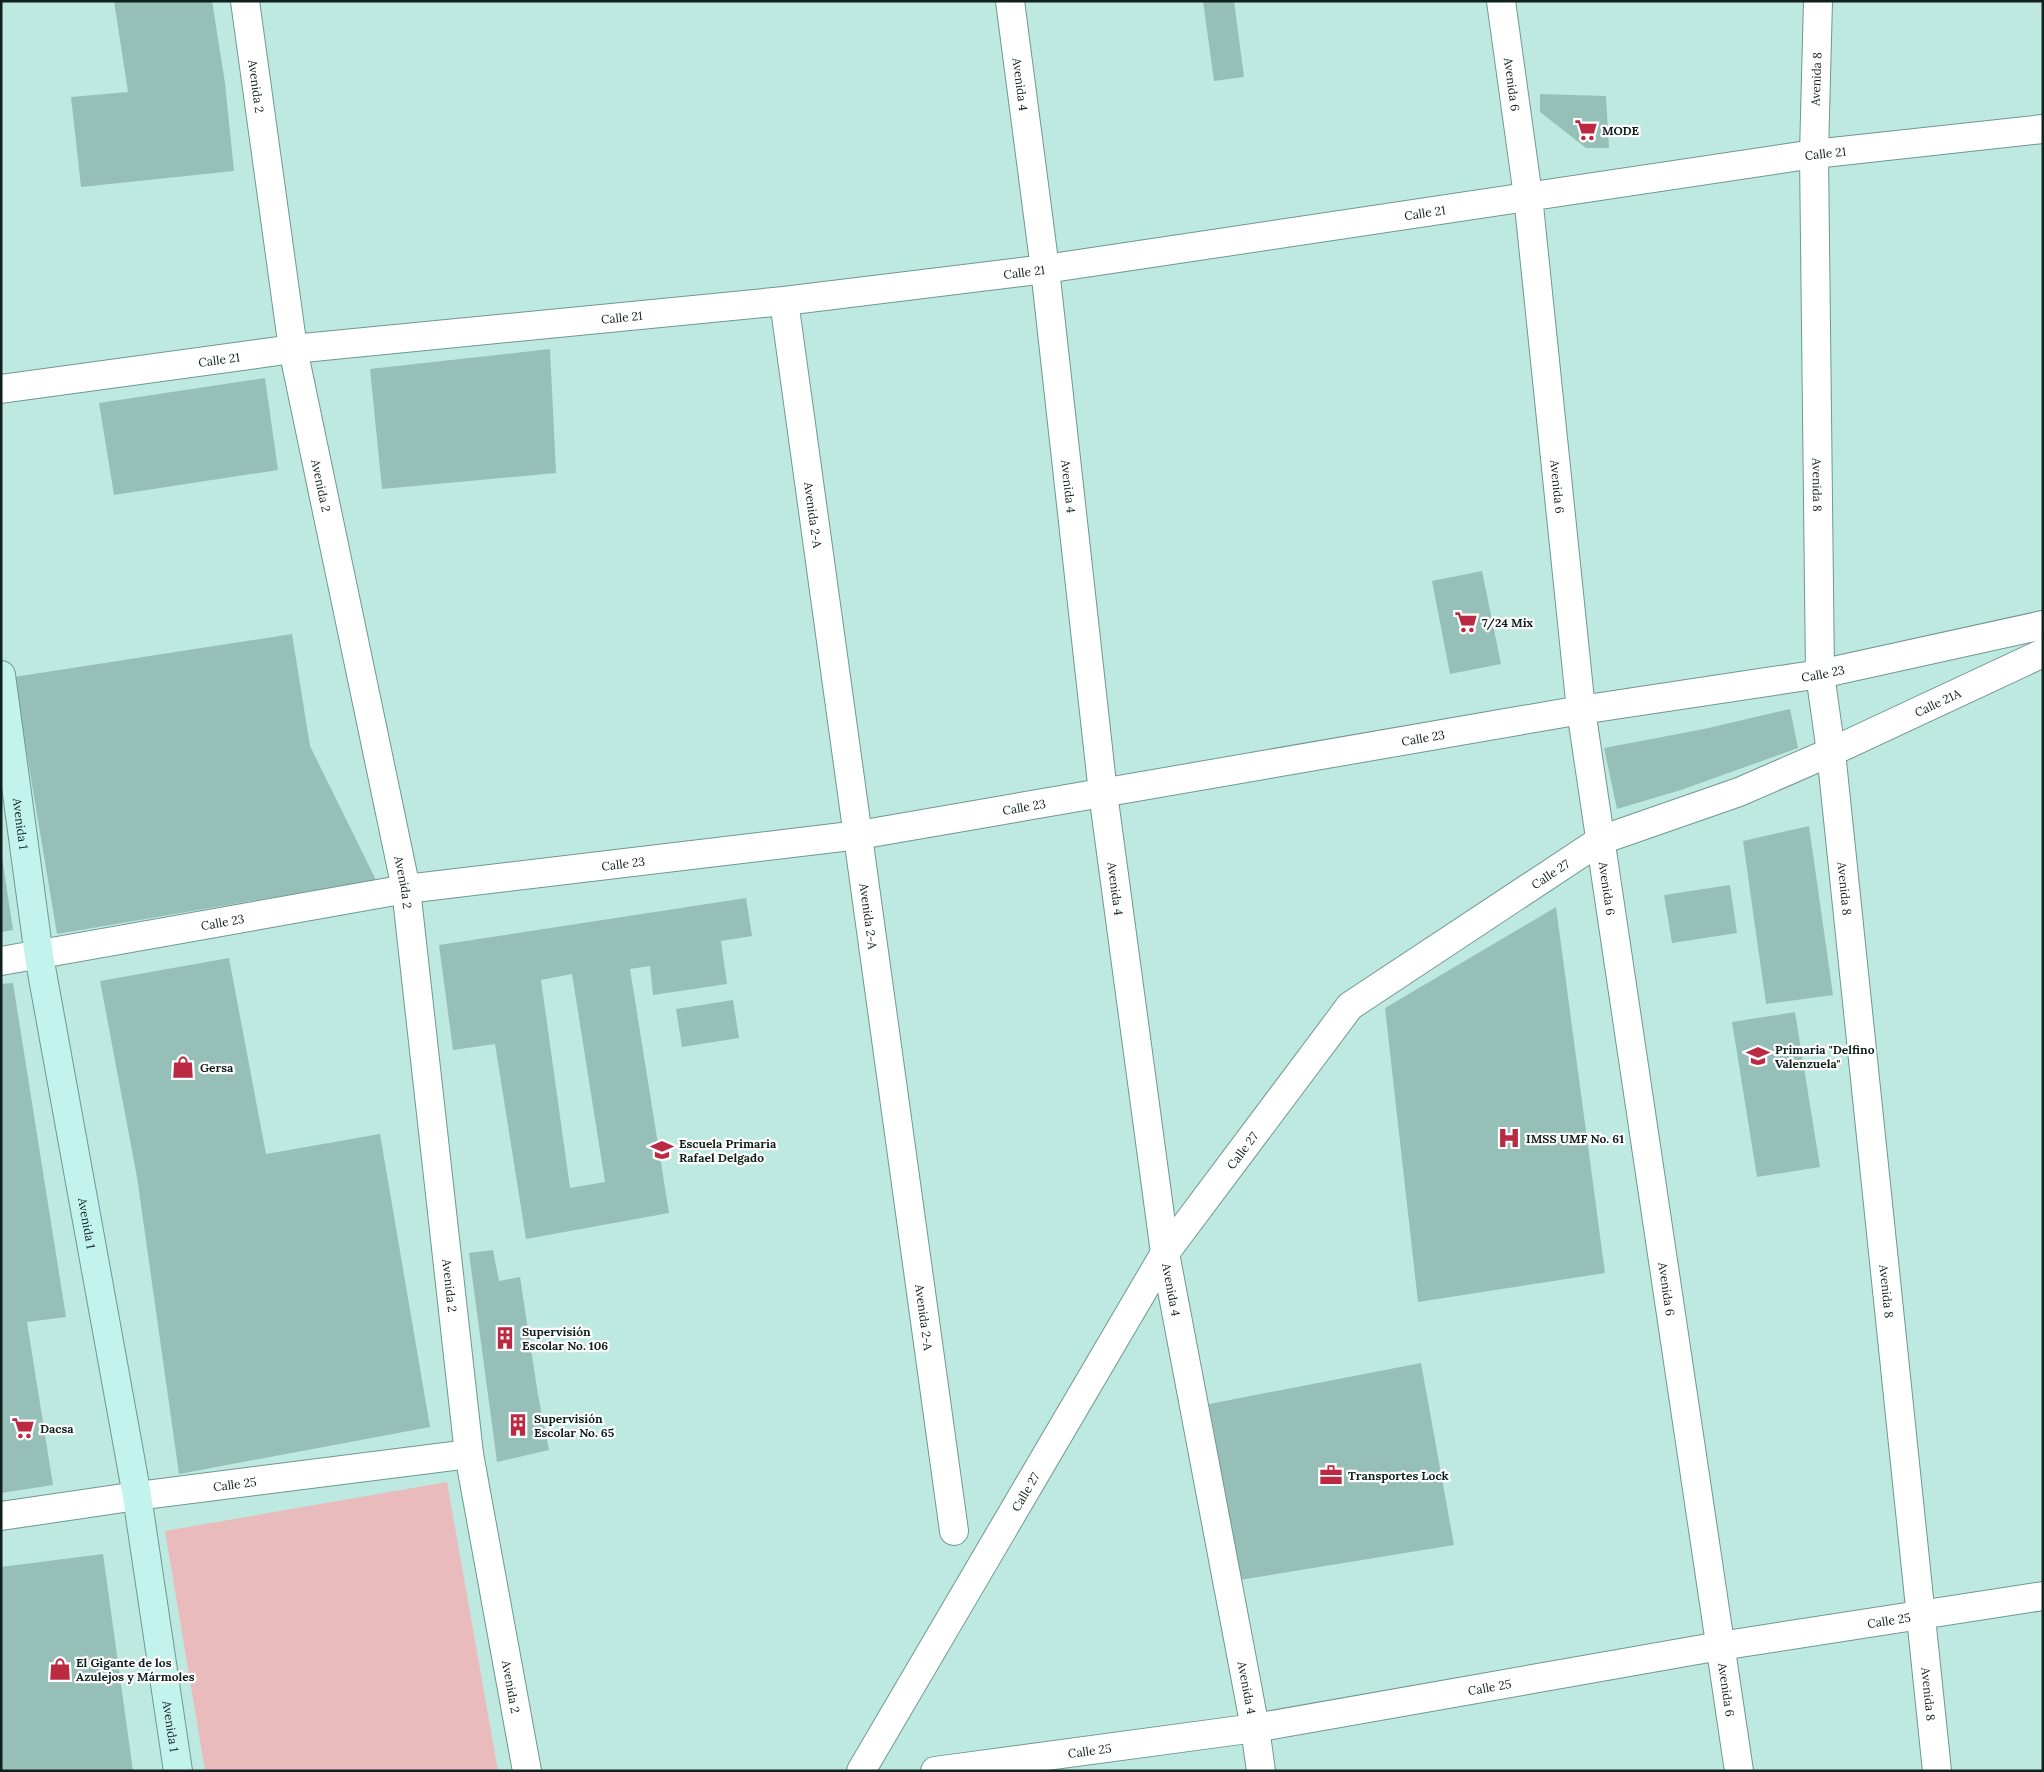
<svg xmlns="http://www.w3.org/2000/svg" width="2044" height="1772" font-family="Lora,serif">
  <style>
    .green { fill: #eabbbc }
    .building { fill: #96c0b7; fill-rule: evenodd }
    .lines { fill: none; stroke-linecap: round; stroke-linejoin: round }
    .minor-casing { stroke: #6f988f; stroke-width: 30 }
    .secondary-casing { stroke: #6f988f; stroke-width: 30 }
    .minor { stroke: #fff; stroke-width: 28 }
    .secondary { stroke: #c2f3ec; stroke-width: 28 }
    .labels { text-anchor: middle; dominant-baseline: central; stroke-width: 4.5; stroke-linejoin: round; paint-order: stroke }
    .street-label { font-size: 12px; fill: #10201d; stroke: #fff }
    .poi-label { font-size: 12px; font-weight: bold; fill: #10201d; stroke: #fff; text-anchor: start }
  </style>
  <rect width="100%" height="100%" fill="#bee9e0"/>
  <path class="green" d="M 447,1482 L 498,1771 L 205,1771 L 165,1531 Z"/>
  <path class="building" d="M 114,1 L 212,1 L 225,83 L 234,171 L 81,187 L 71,97 L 128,92 Z
    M 1203,1 L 1234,1 L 1244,77 L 1214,81 Z
    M 1540,94 L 1606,96 L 1609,148 L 1586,148 L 1540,112 Z
    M 550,349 L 556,473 L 382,489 L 370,369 Z
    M 265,378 L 278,470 L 114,495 L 99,403 Z
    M 1482,571 L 1501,664 L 1450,674 L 1432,581 Z
    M 292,634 L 310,746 L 376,880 L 57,934 L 14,677 Z
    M 1790,709 L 1798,748 L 1681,790 L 1617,809 L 1604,748 L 1704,729 Z
    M 1809,826 L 1833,995 L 1766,1004 L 1743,841 Z
    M 2,857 L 13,930 L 1,932 L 1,858 Z
    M 1730,885 L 1737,933 L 1672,943 L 1664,895 Z
    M 746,898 L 752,936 L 721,941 L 727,984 L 653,995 L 650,966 L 630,969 L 669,1213 L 526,1239 L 495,1044 L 453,1050 L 439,945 ZM 572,974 L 605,1182 L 570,1188 L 541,980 Z
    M 1556,907 L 1605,1273 L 1418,1302 L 1385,1008 Z
    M 229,958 L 266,1154 L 380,1134 L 430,1427 L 179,1474 L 137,1177 L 100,981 Z
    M 13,983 L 66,1317 L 27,1322 L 53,1485 L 1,1493 L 1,984 Z
    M 733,1000 L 739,1038 L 682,1047 L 676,1009 Z
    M 1795,1012 L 1820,1167 L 1757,1177 L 1732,1022 Z
    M 493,1250 L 499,1281 L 520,1277 L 538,1395 L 549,1450 L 497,1462 L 469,1253 Z
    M 1421,1363 L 1454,1545 L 1240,1580 L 1209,1404 Z
    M 103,1554 L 133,1771 L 1,1771 L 1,1567 Z"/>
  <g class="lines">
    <defs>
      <g id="minor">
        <path id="s1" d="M 245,1 L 293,349 L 406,889 L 469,1454 L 527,1771"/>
        <path id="s2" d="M 1010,1 L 1045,269 L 1103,793 L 1165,1253 L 1255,1728 L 1261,1771"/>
        <path id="s3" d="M 1501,1 L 1528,196 L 1581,710 L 1739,1771"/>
        <path id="s4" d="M 1818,1 L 1814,154 L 1820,674 L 1831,752 L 1937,1771"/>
        <path id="s5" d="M 784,301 L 954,1531"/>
        <path id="s6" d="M 1,389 L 293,349 L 784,301 L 1045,269 L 1814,154 L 2043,129"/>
        <path id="s7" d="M 1,961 L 406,889 L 859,835 L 1581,710 L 1820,674 L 2043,625"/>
        <path id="s8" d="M 1,1516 L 137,1496 L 469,1454"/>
        <path id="s9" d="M 861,1771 L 1165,1253 L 1350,1006 L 1601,840 L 1739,792 L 1831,752 L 2043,653"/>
        <path id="s10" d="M 935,1771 L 1255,1728 L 1720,1646 L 2043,1596"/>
      </g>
      <g id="secondary">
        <path id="s11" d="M 1,675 L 39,956 L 137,1496 L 178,1771"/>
      </g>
    </defs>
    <use href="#minor" class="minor-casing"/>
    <use href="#secondary" class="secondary-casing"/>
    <use href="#minor" class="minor"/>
    <use href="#secondary" class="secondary"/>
  </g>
  <defs>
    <symbol id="supermarket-bare" viewBox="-9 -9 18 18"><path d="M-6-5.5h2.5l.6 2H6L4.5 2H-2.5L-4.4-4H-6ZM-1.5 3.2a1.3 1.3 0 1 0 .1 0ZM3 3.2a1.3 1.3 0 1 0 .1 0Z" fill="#bb2a42" stroke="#fff" stroke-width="2.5" paint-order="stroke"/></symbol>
    <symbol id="school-bare" viewBox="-9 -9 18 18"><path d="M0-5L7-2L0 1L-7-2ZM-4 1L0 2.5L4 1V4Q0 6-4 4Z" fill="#bb2a42" stroke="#fff" stroke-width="2.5" paint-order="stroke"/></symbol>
    <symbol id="shop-bare" viewBox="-9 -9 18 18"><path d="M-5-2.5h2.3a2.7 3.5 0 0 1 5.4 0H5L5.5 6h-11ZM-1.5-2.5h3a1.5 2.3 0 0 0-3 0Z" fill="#bb2a42" stroke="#fff" stroke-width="2.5" paint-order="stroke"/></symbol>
    <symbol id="hospital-bare" viewBox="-9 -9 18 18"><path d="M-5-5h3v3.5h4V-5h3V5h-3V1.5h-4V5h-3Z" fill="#bb2a42" stroke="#fff" stroke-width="2.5" paint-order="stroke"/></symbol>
    <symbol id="building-bare" viewBox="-9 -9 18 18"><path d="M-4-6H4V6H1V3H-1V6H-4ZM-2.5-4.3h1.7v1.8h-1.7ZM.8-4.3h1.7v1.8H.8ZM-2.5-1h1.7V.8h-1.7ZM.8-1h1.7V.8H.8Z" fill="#bb2a42" stroke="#fff" stroke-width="2.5" paint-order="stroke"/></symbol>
    <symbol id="office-bare" viewBox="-9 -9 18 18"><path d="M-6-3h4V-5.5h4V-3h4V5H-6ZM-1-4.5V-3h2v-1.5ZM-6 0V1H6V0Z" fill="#bb2a42" stroke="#fff" stroke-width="2.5" paint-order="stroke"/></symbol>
  </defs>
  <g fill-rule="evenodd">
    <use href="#supermarket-bare" x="1570" y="114" width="32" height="32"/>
    <use href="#supermarket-bare" x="1450" y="606" width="32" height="32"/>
    <use href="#school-bare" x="1742" y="1040" width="32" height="32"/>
    <use href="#shop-bare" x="167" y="1051" width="32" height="32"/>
    <use href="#hospital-bare" x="1493" y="1122" width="32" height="32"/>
    <use href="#school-bare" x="646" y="1134" width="32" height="32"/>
    <use href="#building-bare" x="489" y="1322" width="32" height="32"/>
    <use href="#building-bare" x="502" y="1409" width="32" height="32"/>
    <use href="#supermarket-bare" x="7" y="1412" width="32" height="32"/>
    <use href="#office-bare" x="1315" y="1459" width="32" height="32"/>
    <use href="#shop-bare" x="44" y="1653" width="32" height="32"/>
  </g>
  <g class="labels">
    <g class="street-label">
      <text transform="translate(1816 79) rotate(-88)">Avenida 8</text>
      <text stroke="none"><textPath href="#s3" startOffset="84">Avenida 6</textPath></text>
      <text stroke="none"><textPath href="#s2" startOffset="84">Avenida 4</textPath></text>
      <text stroke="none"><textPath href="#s1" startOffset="86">Avenida 2</textPath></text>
      <text stroke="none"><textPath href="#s6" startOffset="1840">Calle 21</textPath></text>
      <text stroke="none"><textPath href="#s6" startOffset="1435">Calle 21</textPath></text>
      <text stroke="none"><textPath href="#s6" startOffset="1030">Calle 21</textPath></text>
      <text stroke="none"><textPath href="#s6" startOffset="625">Calle 21</textPath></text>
      <text stroke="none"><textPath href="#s6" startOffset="220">Calle 21</textPath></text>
      <text stroke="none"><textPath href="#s4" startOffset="484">Avenida 8</textPath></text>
      <text stroke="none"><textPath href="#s3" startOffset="489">Avenida 6</textPath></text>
      <text stroke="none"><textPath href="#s1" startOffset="491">Avenida 2</textPath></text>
      <text stroke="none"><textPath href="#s2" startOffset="489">Avenida 4</textPath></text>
      <text stroke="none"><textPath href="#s5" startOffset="216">Avenida 2-A</textPath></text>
      <text stroke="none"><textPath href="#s7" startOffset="1845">Calle 23</textPath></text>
      <text stroke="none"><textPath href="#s9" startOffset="1574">Calle 21A</textPath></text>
      <text stroke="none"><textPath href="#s7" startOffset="1440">Calle 23</textPath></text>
      <text stroke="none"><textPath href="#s7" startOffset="1035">Calle 23</textPath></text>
      <text stroke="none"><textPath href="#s11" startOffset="150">Avenida 1</textPath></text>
      <text stroke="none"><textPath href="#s7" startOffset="630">Calle 23</textPath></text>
      <text stroke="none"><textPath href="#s9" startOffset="1149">Calle 27</textPath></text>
      <text stroke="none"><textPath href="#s1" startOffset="896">Avenida 2</textPath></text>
      <text stroke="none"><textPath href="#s3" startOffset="894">Avenida 6</textPath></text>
      <text stroke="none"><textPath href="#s4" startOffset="889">Avenida 8</textPath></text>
      <text stroke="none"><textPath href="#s2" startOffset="894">Avenida 4</textPath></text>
      <text stroke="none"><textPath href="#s5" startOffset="621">Avenida 2-A</textPath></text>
      <text stroke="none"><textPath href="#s7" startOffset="225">Calle 23</textPath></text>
      <text stroke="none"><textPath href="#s9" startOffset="729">Calle 27</textPath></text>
      <text stroke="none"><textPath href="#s11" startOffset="555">Avenida 1</textPath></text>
      <text stroke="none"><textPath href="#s1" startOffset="1302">Avenida 2</textPath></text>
      <text stroke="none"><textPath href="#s3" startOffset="1299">Avenida 6</textPath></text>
      <text stroke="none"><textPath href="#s2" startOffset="1299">Avenida 4</textPath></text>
      <text stroke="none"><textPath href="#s4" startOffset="1294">Avenida 8</textPath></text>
      <text stroke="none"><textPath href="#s5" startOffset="1026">Avenida 2-A</textPath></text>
      <text stroke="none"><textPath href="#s8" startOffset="236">Calle 25</textPath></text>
      <text stroke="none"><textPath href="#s9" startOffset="324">Calle 27</textPath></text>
      <text stroke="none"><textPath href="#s10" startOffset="966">Calle 25</textPath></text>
      <text stroke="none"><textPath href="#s1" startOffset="1708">Avenida 2</textPath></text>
      <text stroke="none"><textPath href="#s10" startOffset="561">Calle 25</textPath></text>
      <text stroke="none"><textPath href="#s2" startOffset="1704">Avenida 4</textPath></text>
      <text stroke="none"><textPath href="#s3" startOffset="1704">Avenida 6</textPath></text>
      <text stroke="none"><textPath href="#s4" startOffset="1699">Avenida 8</textPath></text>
      <text stroke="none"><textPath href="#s11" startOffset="1065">Avenida 1</textPath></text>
      <text stroke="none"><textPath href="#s10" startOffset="156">Calle 25</textPath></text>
    </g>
    <g class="poi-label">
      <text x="1602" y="130">MODE</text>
      <text x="1482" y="622">7/24 Mix</text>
      <text x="1775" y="1049">Primaria "Delfino<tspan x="1775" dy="14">Valenzuela"</tspan></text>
      <text x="200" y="1067">Gersa</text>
      <text x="1526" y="1138">IMSS UMF No. 61</text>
      <text x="679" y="1143">Escuela Primaria<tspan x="679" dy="14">Rafael Delgado</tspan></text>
      <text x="522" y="1331">Supervisión<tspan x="522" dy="14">Escolar No. 106</tspan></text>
      <text x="534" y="1418">Supervisión<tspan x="534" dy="14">Escolar No. 65</tspan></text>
      <text x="40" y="1428">Dacsa</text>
      <text x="1348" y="1475">Transportes Lock</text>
      <text x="76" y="1662">El Gigante de los<tspan x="76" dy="14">Azulejos y Mármoles</tspan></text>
    </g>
  </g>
  <rect width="2044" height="1772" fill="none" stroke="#10201d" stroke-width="5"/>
</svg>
